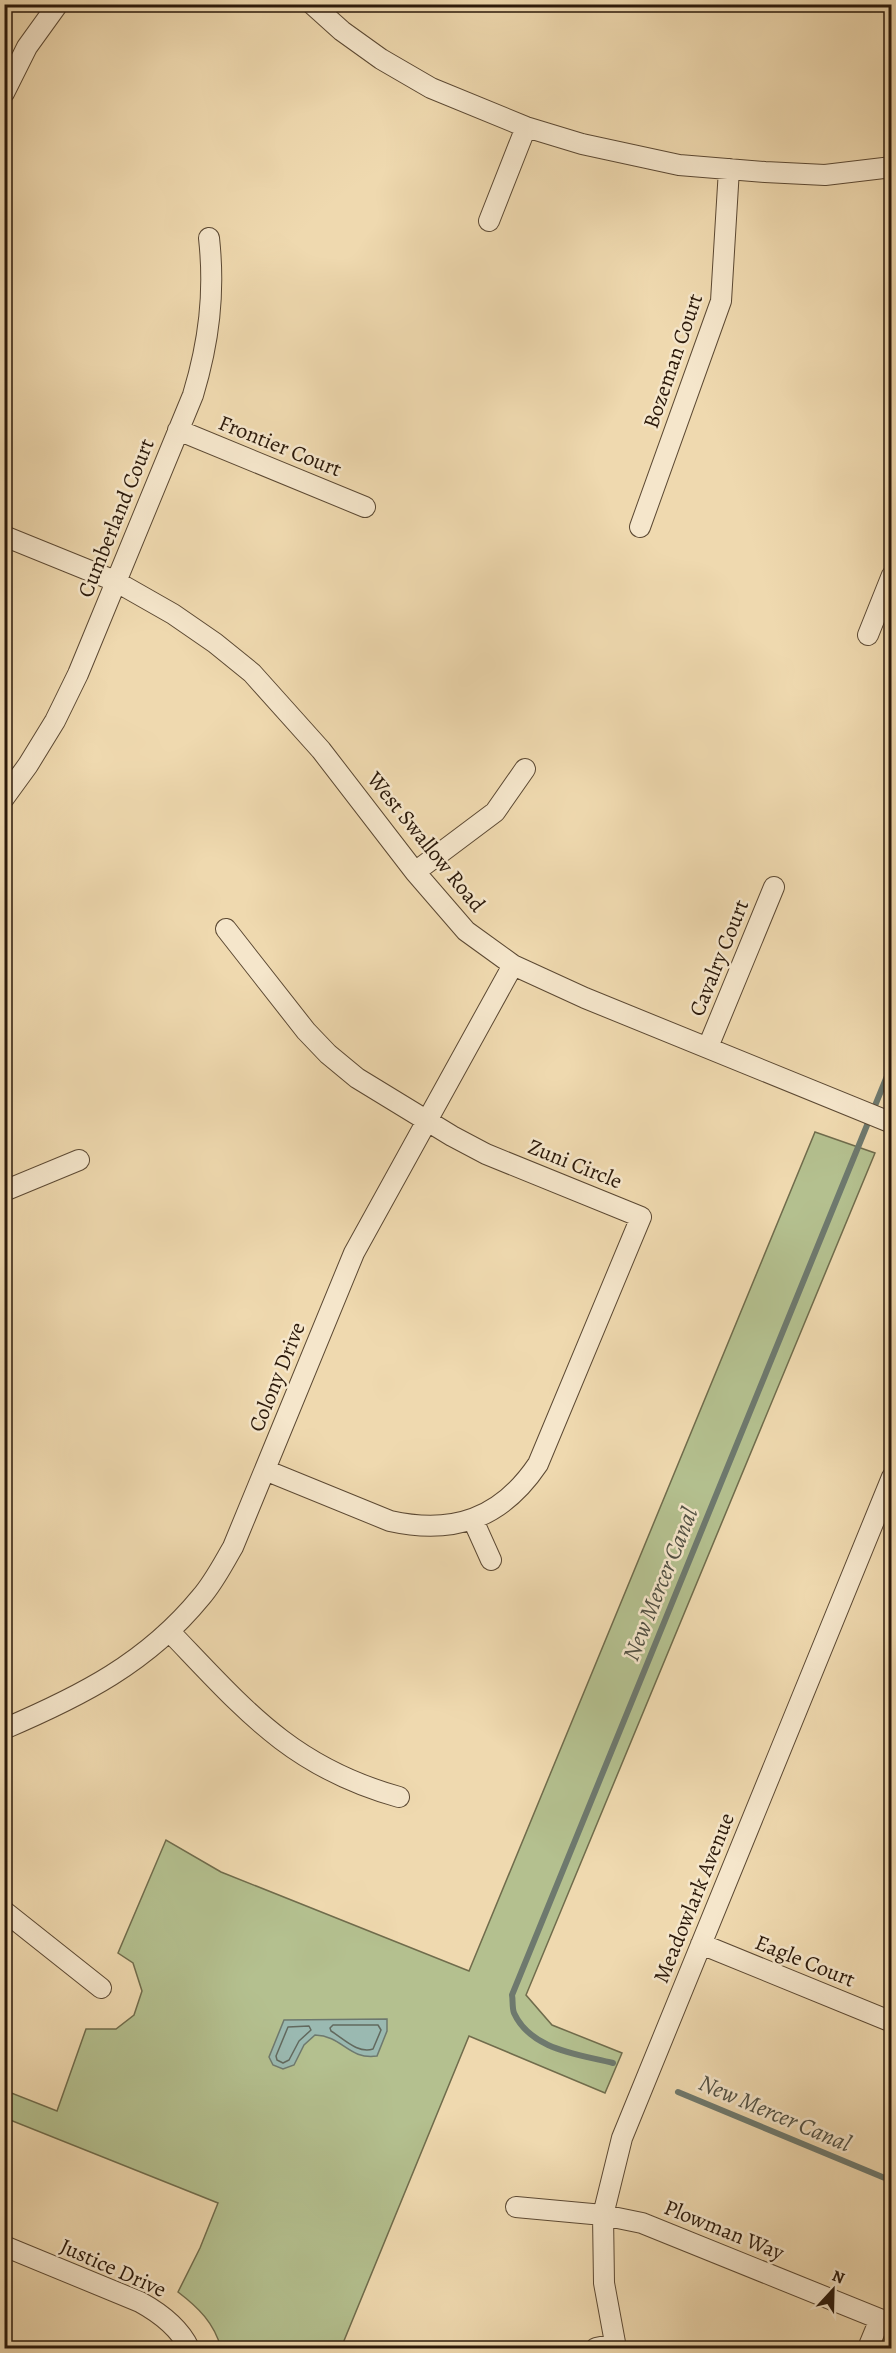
<svg xmlns="http://www.w3.org/2000/svg" width="896" height="2353" font-family="Alegreya,serif">
  <style>
    .green { fill: #b4c08f; stroke: #706c4c; stroke-width: 1.5 }
    .water { fill: #9ab9b1; stroke: #6e796e; stroke-width: 1.5 }
    .lines { fill: none; stroke-linecap: round; stroke-linejoin: round }
    .shore { stroke: #62695e; stroke-width: 1.5 }
    .stream { stroke: #6e796e; stroke-width: 6 }
    .minor-casing { stroke: #5c4933; stroke-width: 22 }
    .minor { stroke: #f5e6cb; stroke-width: 20 }
    .labels { text-anchor: middle; dominant-baseline: central; stroke-width: 5; stroke-linejoin: round; paint-order: stroke }
    .street-label { font-size: 22px; fill: #2b190a; stroke: #f5e6cb }
    .water-label { font-size: 24px; font-style: italic; fill: #525144; stroke: #f5e6cb }
  </style>
  <rect width="100%" height="100%" fill="#efd9af"/>
  <filter id="stains"><feTurbulence type="fractalNoise" baseFrequency=".00333" numOctaves="4"/><feColorMatrix values="0 0 0 0 .2 0 0 0 0 .09 0 0 0 0 .02 0 0 0 .5 -.17"/></filter>
  <radialGradient id="worn" r=".72"><stop offset=".6" stop-color="#630" stop-opacity="0"/><stop offset="1" stop-color="#630" stop-opacity=".3"/></radialGradient>
  <path class="green" d="M 815,1132 L 875,1153 L 526,1995 L 552,2025 L 622,2053 L 605,2093 L 469,2036 L 341,2348 L 221,2348 C 214,2323 199,2308 178,2292 L 200,2248 L 218,2203 L 5,2118 L 4,2090 L 57,2111 L 86,2029 L 116,2029 L 134,2015 L 142,1991 L 133,1963 L 118,1953 L 166,1840 L 221,1872 L 469,1971 Z"/>
  <path class="water" d="M 387,2019 L 387,2031 L 377,2056 C 348,2060 343,2036 315,2035 L 304,2045 L 294,2065 L 283,2069 L 273,2065 L 269,2057 L 284,2020 Z"/>
  <g class="lines">
    <path class="shore" d="M 333,2025 L 378,2025 L 381,2030 L 373,2049 C 358,2054 344,2039 331,2031 L 330,2028 Z
      M 309,2026 L 311,2030 L 299,2041 L 289,2060 L 283,2063 L 277,2060 L 276,2056 L 288,2027 Z"/>
    <path class="stream" d="M 613,2063 C 578,2054 531,2050 514,2013 C 512,2008 513,2000 512,1995 L 892,1064
      M 678,2092 L 892,2181"/>
    <defs>
      <path id="minor" d="M 312,4 L 342,31 L 381,59 L 431,88 L 526,127 L 582,144 L 679,165 L 765,172 L 825,175 L 892,167
        M 4,93 L 27,47 L 58,4
        M 489,221 L 526,127
        M 178,430 L 365,507
        M 640,527 L 721,301 L 729,169
        M 4,536 L 115,581 L 173,614 L 215,643 L 252,673 L 321,750 L 415,872 L 466,931 L 513,965 L 585,998 L 892,1123
        M 868,635 L 892,575
        M 4,798 L 28,765 L 55,721 L 78,674 L 193,395 C 209,342 215,293 209,238
        M 415,872 L 495,812 L 525,769
        M 226,929 L 306,1031 L 328,1054 L 357,1078 L 452,1136 L 486,1154 L 641,1217 L 538,1464 C 501,1519 453,1535 390,1521 L 265,1470
        M 708,1047 L 774,887
        M 4,1191 L 79,1160
        M 473,1520 L 491,1560
        M 170,1632 C 244,1709 291,1767 399,1797
        M 4,1729 C 81,1696 147,1663 201,1597 C 214,1582 223,1564 233,1547 L 354,1253 L 513,965
        M 4,1911 L 101,1988
        M 701,1944 L 892,2022
        M 516,2207 L 603,2215 L 642,2223 L 892,2324
        M 4,2246 L 140,2302 C 160,2313 179,2327 189,2348
        M 596,2348 L 615,2344
        M 616,2348 L 604,2283 L 603,2215 L 622,2138 L 892,1477
        M 868,2348 L 880,2319"/>
    </defs>
    <use href="#minor" class="minor-casing"/>
    <use href="#minor" class="minor"/>
  </g>
  <g class="labels">
    <g class="street-label">
      <text transform="translate(673 361) rotate(-71)">Bozeman Court</text>
      <text transform="translate(280 446) rotate(22)">Frontier Court</text>
      <text transform="translate(116 518) rotate(-68)">Cumberland Court</text>
      <text transform="translate(426 842) rotate(51)">West Swallow Road</text>
      <text transform="translate(719 958) rotate(-68)">Cavalry Court</text>
      <text transform="translate(575 1164) rotate(22)">Zuni Circle</text>
      <text transform="translate(277 1377) rotate(-68)">Colony Drive</text>
      <text transform="translate(694 1898) rotate(-68)">Meadowlark Avenue</text>
      <text transform="translate(805 1961) rotate(22)">Eagle Court</text>
      <text transform="translate(724 2230) rotate(22)">Plowman Way</text>
      <text transform="translate(113 2268) rotate(24)">Justice Drive</text>
    </g>
    <g class="water-label">
      <text transform="translate(660 1584) rotate(-68)">New Mercer Canal</text>
      <text transform="translate(775 2113) rotate(23)">New Mercer Canal</text>
    </g>
  </g>
  <rect width="896" height="2353" fill="none" stroke="#efd9af" stroke-width="24"/>
  <rect x="6" y="6" width="884" height="2341" fill="none" stroke="#2b190a" stroke-width="3"/>
  <rect x="12" y="12" width="872" height="2329" fill="none" stroke="#2b190a" stroke-width="1.5"/>
  <g transform="translate(833 2290) rotate(22)" stroke="#f5e6cb" stroke-width="4.5" paint-order="stroke">
  <path d="M0-4.5L10 22L0 15L-10 22Z" fill="#2b190a"/>
  <text y="-9" font-size="16" font-weight="bold" text-anchor="middle" fill="#2b190a">N</text>
  </g>
  <rect width="100%" height="100%" filter="url(#stains)"/>
  <rect width="100%" height="100%" fill="url(#worn)"/>
</svg>
